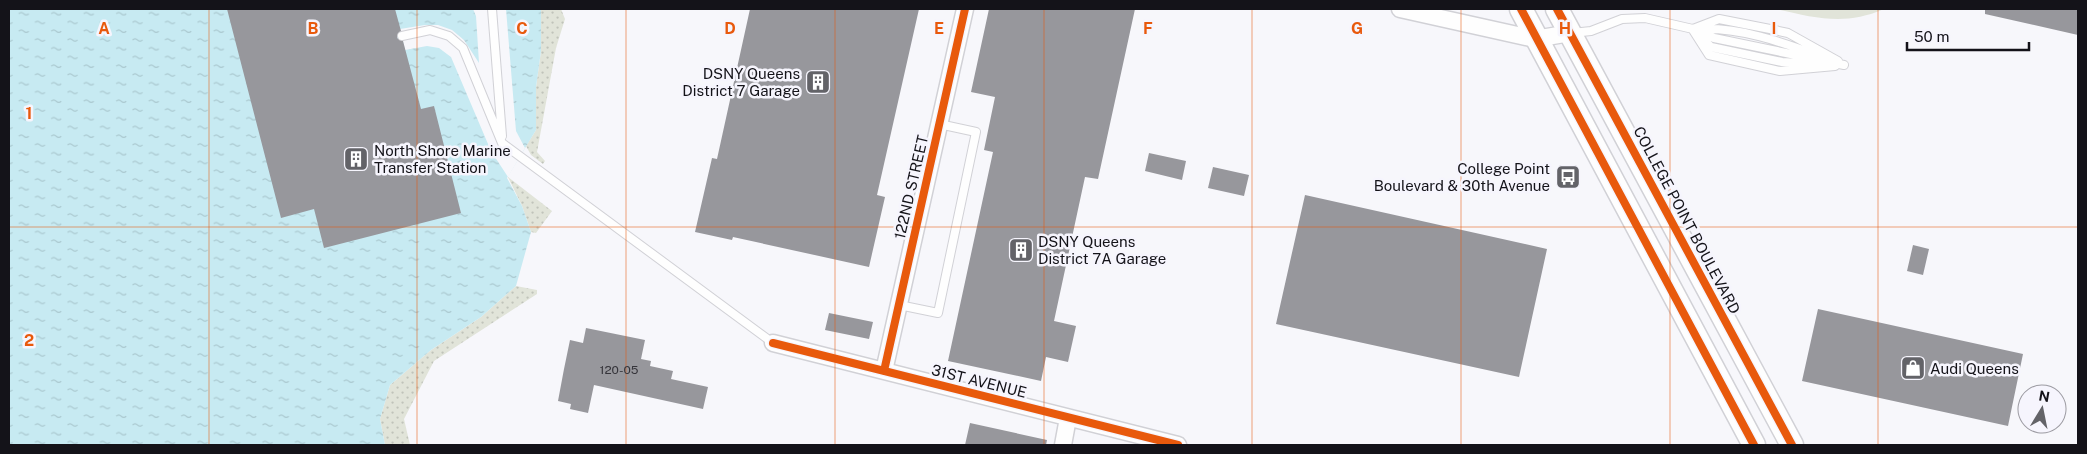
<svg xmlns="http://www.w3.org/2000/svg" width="2087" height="454" font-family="'Public Sans',sans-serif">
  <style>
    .grass { fill: url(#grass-dots) }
    .park { fill: #e1e4d9 }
    .water { fill: url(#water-ripples) }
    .pier { fill: #f7f7fb }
    .building { fill: #97979c }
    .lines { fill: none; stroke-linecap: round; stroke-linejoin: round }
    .lane-casing { stroke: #d1d1d6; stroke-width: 10 }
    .street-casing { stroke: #d1d1d6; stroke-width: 19 }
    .secondary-casing { stroke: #d1d1d6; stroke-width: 25 }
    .lane { stroke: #fefefe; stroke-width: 8 }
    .street { stroke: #fefefe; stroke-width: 16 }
    .secondary { stroke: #fefefe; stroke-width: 22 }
    .cycleway-casing { stroke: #f6f5fd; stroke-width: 11 }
    .cycleway { stroke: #e8590c; stroke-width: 8 }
    .grid { fill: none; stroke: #e8590c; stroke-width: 1; stroke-opacity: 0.55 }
    .labels { text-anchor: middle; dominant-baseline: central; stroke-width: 5; stroke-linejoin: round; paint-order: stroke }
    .number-label { font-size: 12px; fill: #35343a }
    .poi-label { font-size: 15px; fill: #141319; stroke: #f6f5fd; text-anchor: start }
    .street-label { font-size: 15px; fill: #141319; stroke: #f6f5fd }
    .grid-label { font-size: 16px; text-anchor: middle; font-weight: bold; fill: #e8590c; stroke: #f6f5fd; stroke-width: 5; stroke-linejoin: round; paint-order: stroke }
  </style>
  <defs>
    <pattern id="grass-dots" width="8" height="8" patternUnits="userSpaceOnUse" patternTransform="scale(1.25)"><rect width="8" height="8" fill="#e1e4d9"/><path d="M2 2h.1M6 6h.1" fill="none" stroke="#c0c3ba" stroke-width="1.8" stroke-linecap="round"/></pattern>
    <pattern id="water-ripples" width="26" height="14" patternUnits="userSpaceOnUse" patternTransform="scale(1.25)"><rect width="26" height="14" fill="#c7eaf2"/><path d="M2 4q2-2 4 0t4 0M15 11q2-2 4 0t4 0" fill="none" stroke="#aac8cf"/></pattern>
  </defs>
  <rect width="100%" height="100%" fill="#f7f7fb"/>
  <path class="grass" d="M 541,9 L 561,9 L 565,19 L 556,48 L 537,152 L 545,161 L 543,164 L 531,155 L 526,146 L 536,130 L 536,87 L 541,51 Z
    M 508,177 L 552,211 L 536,233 L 531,232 L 522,206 Z
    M 516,286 L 537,290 L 537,294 L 434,361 L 404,419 L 410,445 L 385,445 L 380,419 L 390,385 L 431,350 L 481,317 Z"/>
  <path class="park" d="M 1776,9 L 1884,9 C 1845,26 1816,18 1776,9 Z"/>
  <path class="water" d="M 9,9 L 541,9 L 541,51 L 536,87 L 536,130 L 507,178 L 522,206 L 531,232 L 516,286 L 481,317 L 431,350 L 390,385 L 380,419 L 385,445 L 9,445 Z"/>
  <path class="pier" d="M 473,9 L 506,9 L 516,131 L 525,148 L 508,177 L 491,151 L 451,57 L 439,48 L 427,46 L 405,50 L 400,29 L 425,25 L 438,25 L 452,30 L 464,40 L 479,63 L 476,16 Z"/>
  <path class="building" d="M 227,9 L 395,9 L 401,31 L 397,38 L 403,41 L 421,109 L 434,106 L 461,213 L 324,248 L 314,209 L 281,218 Z
    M 750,9 L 919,9 L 877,195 L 885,197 L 869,267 L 733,237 L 732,240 L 695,232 L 712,158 L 717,159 Z
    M 989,9 L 1135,9 L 1098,179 L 1085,177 L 1054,321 L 1076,326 L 1068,362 L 1046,357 L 1041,381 L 948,361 L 993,152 L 984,150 L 995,97 L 971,92 Z
    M 1985,9 L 2078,9 L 2078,35 L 1985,14 Z
    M 1149,153 L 1186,161 L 1182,180 L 1145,171 Z
    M 1213,167 L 1249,175 L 1244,196 L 1208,188 Z
    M 1305,195 L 1547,249 L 1519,377 L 1276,324 Z
    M 1913,245 L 1929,249 L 1923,275 L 1907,271 Z
    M 1818,309 L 2023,354 L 2008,426 L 1802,381 Z
    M 829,313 L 873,322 L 869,339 L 825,330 Z
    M 586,328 L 645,340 L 641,359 L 651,361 L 650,366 L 673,371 L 671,379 L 708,387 L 703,409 L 594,385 L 588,413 L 570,409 L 571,404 L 558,401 L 564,369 L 570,340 L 583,343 Z
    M 970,423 L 1047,440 L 1046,445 L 965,445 Z"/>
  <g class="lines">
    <defs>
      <path id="lane" d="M 492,9 L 502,136
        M 1693,29 L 1719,19 L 1770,29 L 1788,33 L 1838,61
        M 1699,29 C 1739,27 1782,42 1819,56
        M 1693,30 L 1709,55 L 1780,71 L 1835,66
        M 1572,33 L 1591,31 L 1622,19 L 1645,18 L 1693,29 L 1714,38 L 1844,65
        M 402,36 L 430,30 L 449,36 L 463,48 L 502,143 L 773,343
        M 1702,38 L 1711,47 L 1782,62 L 1815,64
        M 899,305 L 938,313 L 976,132 L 939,124"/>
      <path id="street" d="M 1400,9 L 1535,39 L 1570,33
        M 773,343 L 1178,445
        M 884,371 L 965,9
        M 1063,445 L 1068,418"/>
      <path id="secondary" d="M 1521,9 L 1754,445
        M 1557,9 L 1792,445"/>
    </defs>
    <use href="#lane" class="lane-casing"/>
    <use href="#street" class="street-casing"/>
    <use href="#secondary" class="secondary-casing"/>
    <use href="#lane" class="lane"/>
    <use href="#street" class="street"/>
    <use href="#secondary" class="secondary"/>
    <defs>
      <path id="cycleway" d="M 1521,9 L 1754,445
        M 1557,9 L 1792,445
        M 773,343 L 1178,445
        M 884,371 L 965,9"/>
    </defs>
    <use href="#cycleway" class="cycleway-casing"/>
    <use href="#cycleway" class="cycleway"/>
  </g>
  <path class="grid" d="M 209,9 L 209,445M 417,9 L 417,445M 626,9 L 626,445M 835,9 L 835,445M 1044,9 L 1044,445M 1252,9 L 1252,445M 1461,9 L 1461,445M 1670,9 L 1670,445M 1878,9 L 1878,445M 9,227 L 2078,227"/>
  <defs>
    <symbol id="building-square" viewBox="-11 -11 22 22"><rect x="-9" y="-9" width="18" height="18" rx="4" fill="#636368" stroke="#f6f5fd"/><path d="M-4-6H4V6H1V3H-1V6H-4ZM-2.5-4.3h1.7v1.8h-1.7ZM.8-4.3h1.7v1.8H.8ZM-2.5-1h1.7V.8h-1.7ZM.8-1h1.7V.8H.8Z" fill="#fff"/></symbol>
    <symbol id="bus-square" viewBox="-11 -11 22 22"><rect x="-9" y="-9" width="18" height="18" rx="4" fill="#636368" stroke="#f6f5fd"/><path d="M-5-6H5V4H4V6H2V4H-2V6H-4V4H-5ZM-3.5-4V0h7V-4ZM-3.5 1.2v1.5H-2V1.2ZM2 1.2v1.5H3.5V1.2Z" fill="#fff"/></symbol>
    <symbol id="shop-square" viewBox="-11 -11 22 22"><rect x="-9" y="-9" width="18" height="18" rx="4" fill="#636368" stroke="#f6f5fd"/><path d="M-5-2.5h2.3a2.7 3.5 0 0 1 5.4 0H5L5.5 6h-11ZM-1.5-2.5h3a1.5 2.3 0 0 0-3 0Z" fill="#fff"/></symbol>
  </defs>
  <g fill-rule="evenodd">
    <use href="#building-square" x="804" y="68" width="28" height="28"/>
    <use href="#building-square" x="342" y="145" width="28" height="28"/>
    <use href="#bus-square" x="1554" y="163" width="28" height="28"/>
    <use href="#building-square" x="1007" y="236" width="28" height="28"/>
    <use href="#shop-square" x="1899" y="354" width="28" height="28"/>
  </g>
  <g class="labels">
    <g class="number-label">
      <text x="619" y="370">120-05</text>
    </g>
    <g class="poi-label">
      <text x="800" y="73" text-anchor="end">DSNY Queens<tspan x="800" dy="17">District 7 Garage</tspan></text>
      <text x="374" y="150">North Shore Marine<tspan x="374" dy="17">Transfer Station</tspan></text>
      <text x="1550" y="168" text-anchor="end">College Point<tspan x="1550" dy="17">Boulevard &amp; 30th Avenue</tspan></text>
      <text x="1038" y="241">DSNY Queens<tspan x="1038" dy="17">District 7A Garage</tspan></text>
      <text x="1930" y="368">Audi Queens</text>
    </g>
    <g class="street-label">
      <text transform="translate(911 187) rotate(-77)">122ND STREET</text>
      <text transform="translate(1687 220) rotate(62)">COLLEGE POINT BOULEVARD</text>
      <text transform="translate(979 381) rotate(14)">31ST AVENUE</text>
    </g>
  </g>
  <g class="grid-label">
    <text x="104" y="34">A</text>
    <text x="313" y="34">B</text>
    <text x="522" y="34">C</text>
    <text x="730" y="34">D</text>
    <text x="939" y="34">E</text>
    <text x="1148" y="34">F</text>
    <text x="1357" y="34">G</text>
    <text x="1565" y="34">H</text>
    <text x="1774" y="34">I</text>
    <text x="29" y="119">1</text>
    <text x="29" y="346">2</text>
  </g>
  <rect width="2087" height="454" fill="none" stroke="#141319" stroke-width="20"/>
  <g transform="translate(2042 409) rotate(10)"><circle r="24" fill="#f6f5fd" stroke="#9c9ba2"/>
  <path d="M0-4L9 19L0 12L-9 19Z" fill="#636368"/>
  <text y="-8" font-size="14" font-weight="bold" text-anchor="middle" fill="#141319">N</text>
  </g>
  <path d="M1907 42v8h122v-8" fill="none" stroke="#141319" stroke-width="2.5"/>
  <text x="1914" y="42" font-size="15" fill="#141319" stroke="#f6f5fd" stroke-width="4" paint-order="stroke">50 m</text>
</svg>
